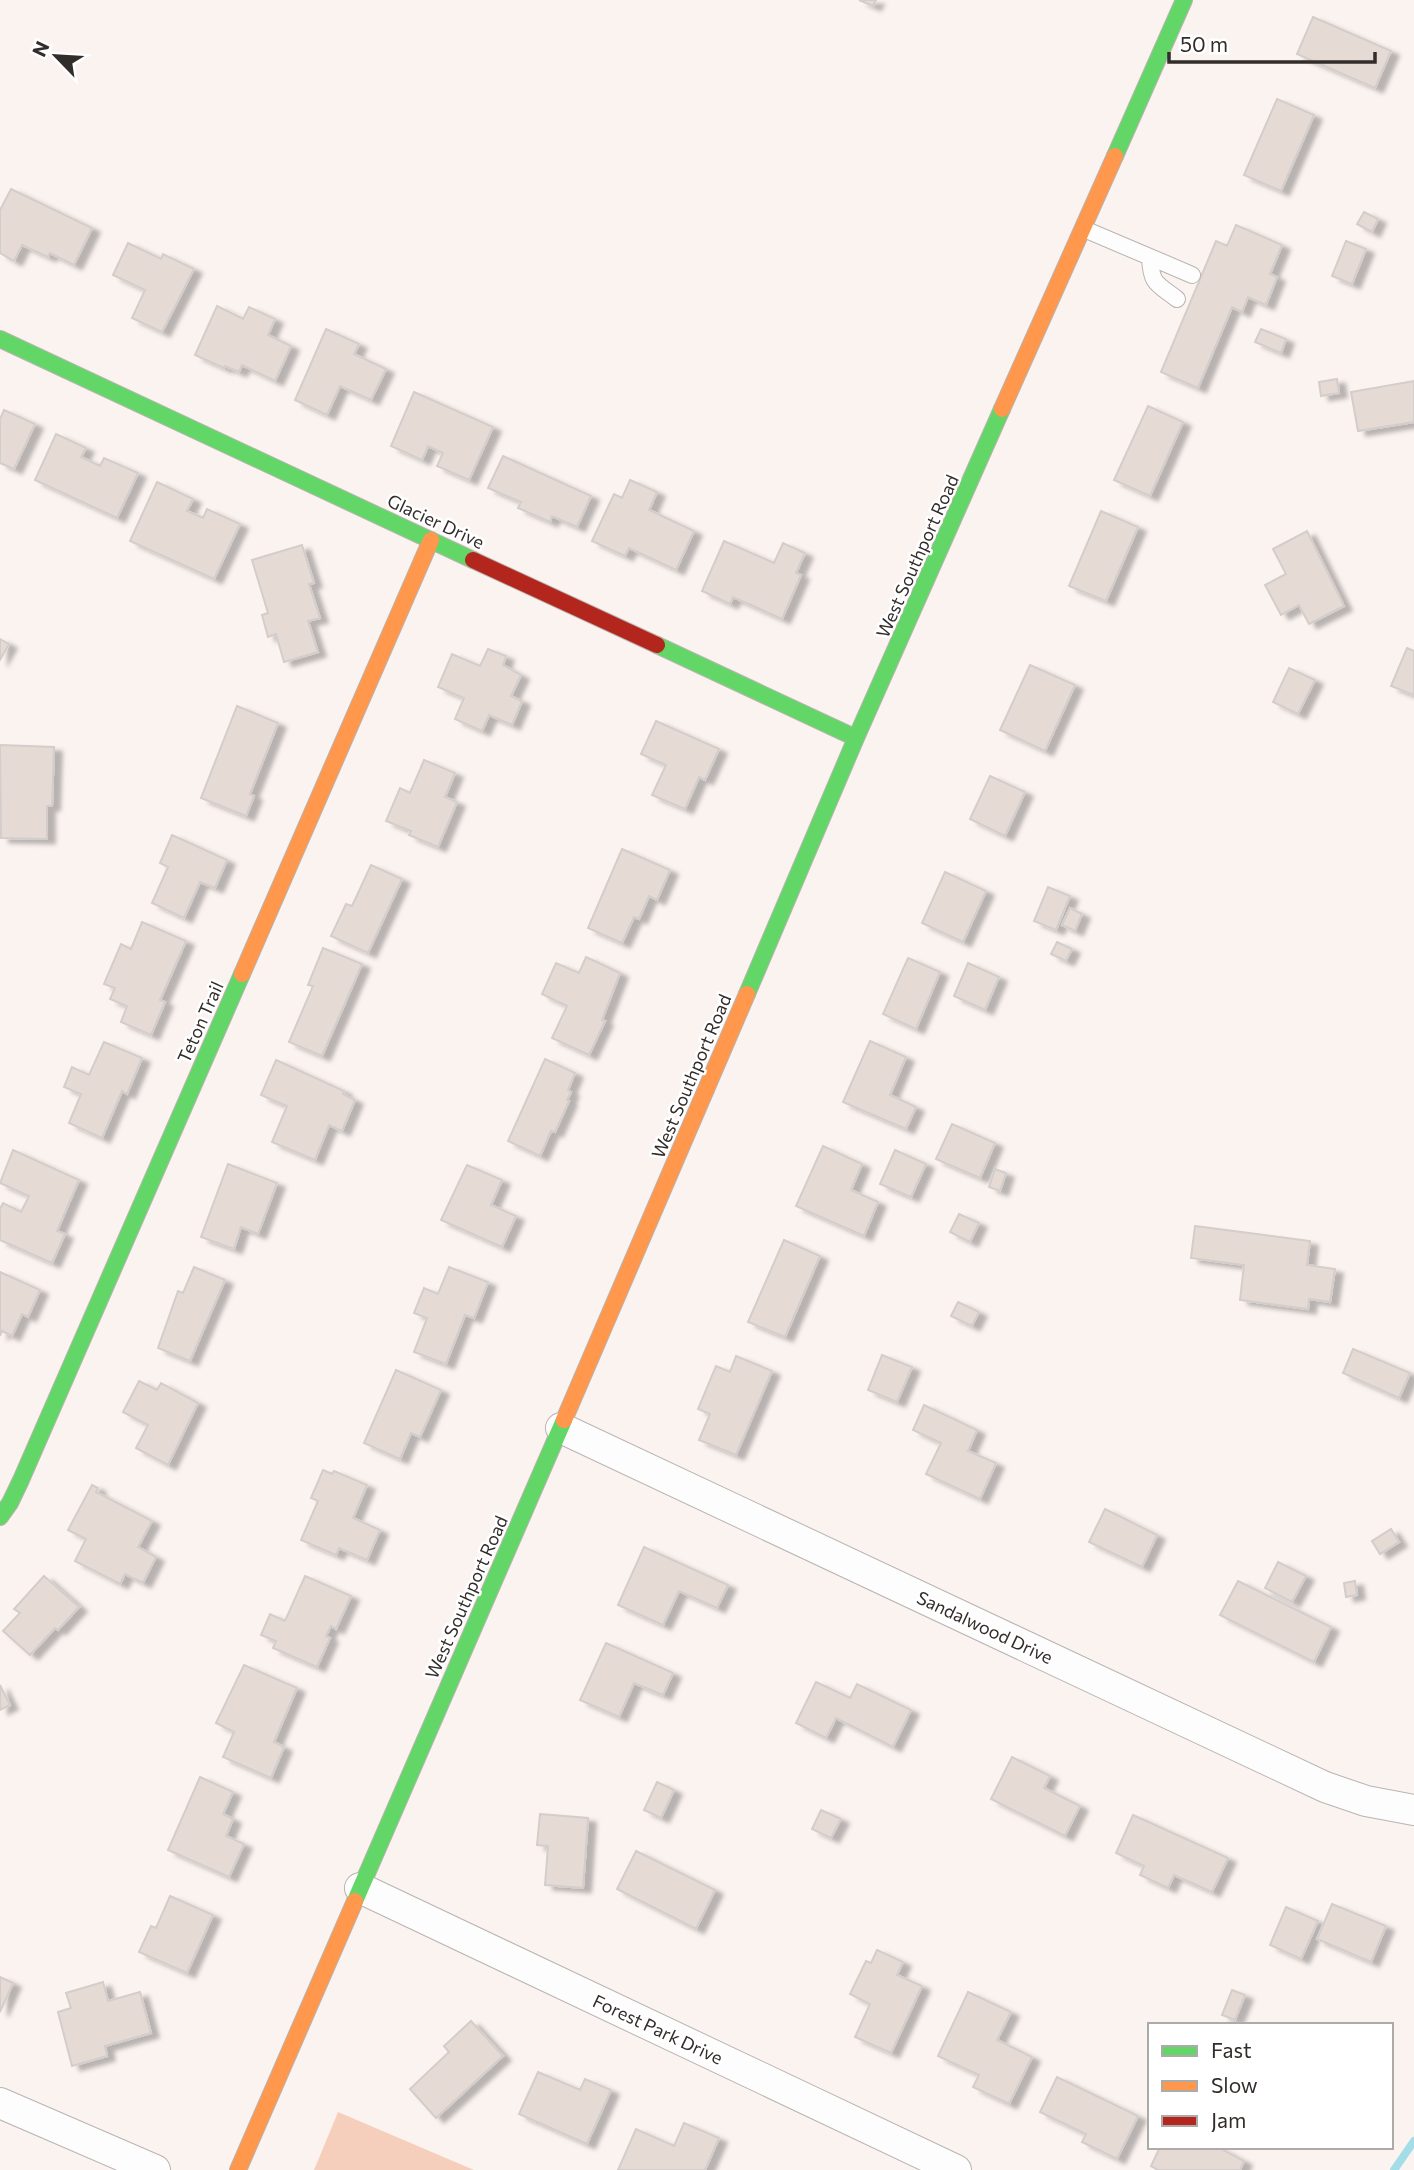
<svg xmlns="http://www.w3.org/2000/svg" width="1414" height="2170" font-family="Commissioner,sans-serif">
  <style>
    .forest { fill: #f5cfbb }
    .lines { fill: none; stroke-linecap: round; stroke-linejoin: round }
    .stream { stroke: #a3dde8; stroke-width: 8 }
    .building { fill: #e6dad5; stroke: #d3cdcb; stroke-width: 2; filter: url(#shadow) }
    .lane-casing { stroke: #b9b4b1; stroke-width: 18 }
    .street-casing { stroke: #b9b4b1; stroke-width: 32 }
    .fast-casing { stroke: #b9b4b1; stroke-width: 18 }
    .slow-casing { stroke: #b9b4b1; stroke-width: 18 }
    .jam-casing { stroke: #b9b4b1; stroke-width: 18 }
    .lane { stroke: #fefdfd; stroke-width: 16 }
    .street { stroke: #fefdfd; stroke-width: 30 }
    .fast { stroke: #63d668; stroke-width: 16 }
    .slow { stroke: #ff974d; stroke-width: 16 }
    .jam { stroke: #b3261e; stroke-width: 16 }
    .labels { text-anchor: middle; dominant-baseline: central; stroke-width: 5; stroke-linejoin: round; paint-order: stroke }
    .street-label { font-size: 18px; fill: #322d2b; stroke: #fff }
  </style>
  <defs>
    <filter id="shadow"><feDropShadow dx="8" dy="4.5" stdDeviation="2" flood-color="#0004"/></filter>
  </defs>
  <rect width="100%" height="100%" fill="#fbf3f0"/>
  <path class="forest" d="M 338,2112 L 474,2170 L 314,2170 Z"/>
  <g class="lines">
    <path class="stream" d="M 1394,2170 L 1414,2141"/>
  </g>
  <path class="building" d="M 859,0 L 876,0 L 873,6 Z
    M 1313,17 L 1391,51 L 1375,88 L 1297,54 Z
    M 1277,99 L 1314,115 L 1281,191 L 1244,175 Z
    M 11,189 L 92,228 L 74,265 L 50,253 L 48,257 L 22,245 L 14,261 L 0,253 L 0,210 Z
    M 1364,212 L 1378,219 L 1372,232 L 1357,224 Z
    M 1236,225 L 1282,245 L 1270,274 L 1277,277 L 1266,305 L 1248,297 L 1242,312 L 1232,307 L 1198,388 L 1161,372 L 1216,241 L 1227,246 Z
    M 1346,241 L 1366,249 L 1352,284 L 1332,276 Z
    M 128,243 L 161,259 L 163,254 L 194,269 L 162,332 L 132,318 L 145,290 L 113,275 Z
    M 217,306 L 243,319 L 249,307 L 275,319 L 268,335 L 291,346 L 275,381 L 242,365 L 239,372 L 225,366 L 224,368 L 195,355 Z
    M 326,329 L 359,344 L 354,354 L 386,369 L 371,400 L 340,386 L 327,415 L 295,400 Z
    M 1261,329 L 1286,339 L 1281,353 L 1255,342 Z
    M 1337,379 L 1339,393 L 1321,396 L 1319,382 Z
    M 1414,381 L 1414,422 L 1358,431 L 1351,392 Z
    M 414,392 L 493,427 L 469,480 L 437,466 L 443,453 L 428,446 L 422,460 L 391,446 Z
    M 1148,406 L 1183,422 L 1150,496 L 1114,480 Z
    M 4,410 L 35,424 L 14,469 L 0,463 L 0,419 Z
    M 56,434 L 86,448 L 81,457 L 100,466 L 104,458 L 138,473 L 117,518 L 35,480 Z
    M 503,456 L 591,496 L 577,527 L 552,516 L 550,522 L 518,508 L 521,502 L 488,488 Z
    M 630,480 L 657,492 L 649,510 L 694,531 L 676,570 L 629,548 L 625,556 L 592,541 L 614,494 L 622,498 Z
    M 157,482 L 193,499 L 187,511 L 203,518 L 207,509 L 240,524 L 214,579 L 130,541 Z
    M 1101,511 L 1138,527 L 1106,601 L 1069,586 Z
    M 1307,531 L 1344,606 L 1309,624 L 1299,605 L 1281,615 L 1265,585 L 1286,574 L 1273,549 Z
    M 724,541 L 774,563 L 783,543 L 805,553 L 796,573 L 801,575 L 782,619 L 733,597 L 730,604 L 702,591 Z
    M 302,545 L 314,583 L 309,584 L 320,618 L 308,621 L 318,652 L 284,662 L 276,634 L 268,637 L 262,615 L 268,613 L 252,560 Z
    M 0,639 L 9,644 L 0,660 Z
    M 1407,648 L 1414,651 L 1414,695 L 1391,686 Z
    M 488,649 L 506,656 L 503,665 L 521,675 L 511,696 L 522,701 L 512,725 L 489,715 L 482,731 L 455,719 L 464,698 L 438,687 L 452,654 L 480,666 Z
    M 1030,665 L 1075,685 L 1045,751 L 1000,730 Z
    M 1289,668 L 1315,680 L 1298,714 L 1273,702 Z
    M 237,706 L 278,723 L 250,794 L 254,796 L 246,816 L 201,798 Z
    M 656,721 L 719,749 L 705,780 L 699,777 L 685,809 L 652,795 L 666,765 L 641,754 Z
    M 0,745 L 54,747 L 52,806 L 47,806 L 47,839 L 1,838 Z
    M 424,760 L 455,773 L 445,797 L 457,802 L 438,847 L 409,835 L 411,831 L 386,821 L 400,788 L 410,793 Z
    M 990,776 L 1025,792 L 1005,836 L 970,819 Z
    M 172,835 L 227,860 L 215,888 L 200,882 L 184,918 L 152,903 L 168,867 L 160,863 Z
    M 622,849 L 670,870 L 657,900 L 649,896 L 639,919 L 634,917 L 622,943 L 588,928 Z
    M 371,865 L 402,879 L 368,953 L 331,936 L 346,904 L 352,906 Z
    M 945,872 L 986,891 L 963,942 L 922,923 Z
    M 1048,887 L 1070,896 L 1056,930 L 1034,921 Z
    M 1070,908 L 1082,914 L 1075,931 L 1062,925 Z
    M 142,922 L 186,941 L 160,1000 L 165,1002 L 151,1035 L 121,1022 L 127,1006 L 110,999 L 115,988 L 104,984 L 121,944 L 131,949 Z
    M 1057,942 L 1072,949 L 1066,961 L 1051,954 Z
    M 323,948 L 362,964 L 322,1056 L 289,1042 L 313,986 L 308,985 Z
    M 586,957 L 620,973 L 602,1020 L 605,1021 L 589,1055 L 552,1038 L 567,1006 L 542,994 L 556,963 L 579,973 Z
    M 908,958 L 940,972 L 916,1029 L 883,1014 Z
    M 968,963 L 999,977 L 985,1010 L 954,996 Z
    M 870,1041 L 906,1057 L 890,1095 L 916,1107 L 906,1129 L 843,1102 Z
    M 104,1042 L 142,1058 L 127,1094 L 122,1091 L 102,1138 L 69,1123 L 81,1094 L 64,1087 L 72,1067 L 89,1075 Z
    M 545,1059 L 575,1073 L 568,1090 L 571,1092 L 567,1100 L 569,1101 L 555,1132 L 551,1131 L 540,1156 L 508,1141 Z
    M 276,1060 L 344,1091 L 343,1094 L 355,1100 L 342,1131 L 329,1125 L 315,1160 L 272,1142 L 287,1106 L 261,1095 Z
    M 952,1124 L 995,1143 L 980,1178 L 936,1159 Z
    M 823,1146 L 862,1164 L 851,1190 L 878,1202 L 864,1236 L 796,1206 Z
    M 13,1150 L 79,1180 L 57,1231 L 65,1234 L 52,1263 L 0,1240 L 0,1209 L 3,1203 L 21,1212 L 29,1196 L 0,1183 Z
    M 895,1150 L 926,1164 L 911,1197 L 880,1184 Z
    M 228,1164 L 277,1183 L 258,1234 L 241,1227 L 234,1249 L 201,1237 Z
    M 467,1165 L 502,1180 L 491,1205 L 516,1216 L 502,1247 L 441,1220 Z
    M 995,1169 L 1006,1173 L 1000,1191 L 989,1187 Z
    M 959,1214 L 979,1223 L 970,1242 L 950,1232 Z
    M 1195,1226 L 1310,1241 L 1307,1265 L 1335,1269 L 1330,1302 L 1309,1299 L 1308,1309 L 1240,1300 L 1244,1265 L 1191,1258 Z
    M 784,1240 L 820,1256 L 785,1337 L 748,1322 Z
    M 194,1267 L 225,1280 L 190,1361 L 158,1348 L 178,1291 L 183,1293 Z
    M 449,1267 L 488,1282 L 474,1318 L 465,1315 L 446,1364 L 414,1352 L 427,1318 L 414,1313 L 424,1288 L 438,1294 Z
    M 0,1272 L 40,1290 L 28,1317 L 22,1314 L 12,1336 L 2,1331 L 0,1336 Z
    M 958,1302 L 979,1312 L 972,1326 L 951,1316 Z
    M 1353,1349 L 1410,1373 L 1399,1398 L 1343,1373 Z
    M 882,1355 L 912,1367 L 897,1402 L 868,1390 Z
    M 736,1356 L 772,1371 L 736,1455 L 699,1440 L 710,1414 L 698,1409 L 716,1366 L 730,1372 Z
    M 396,1370 L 441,1390 L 420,1437 L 411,1433 L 400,1459 L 364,1443 Z
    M 139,1381 L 157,1390 L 161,1383 L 198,1403 L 168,1465 L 136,1448 L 148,1425 L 123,1412 Z
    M 924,1405 L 977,1430 L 968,1451 L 996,1463 L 980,1499 L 926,1474 L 941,1443 L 913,1430 Z
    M 323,1470 L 332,1474 L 334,1471 L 367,1485 L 353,1518 L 380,1530 L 367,1560 L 339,1548 L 336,1555 L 301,1540 L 318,1501 L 311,1498 Z
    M 92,1485 L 98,1488 L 96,1492 L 152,1521 L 138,1547 L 156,1557 L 143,1583 L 125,1574 L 120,1584 L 75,1561 L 86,1539 L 68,1530 Z
    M 1105,1509 L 1157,1535 L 1142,1567 L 1089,1542 Z
    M 1391,1529 L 1399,1542 L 1380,1554 L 1372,1541 Z
    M 644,1547 L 728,1585 L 717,1608 L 679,1591 L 663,1625 L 618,1605 Z
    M 1278,1562 L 1306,1576 L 1292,1602 L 1265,1588 Z
    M 44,1576 L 79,1607 L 58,1630 L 55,1628 L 30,1655 L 3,1631 L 20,1613 L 14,1609 Z
    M 305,1576 L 351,1596 L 336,1629 L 331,1626 L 326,1636 L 330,1638 L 317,1667 L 273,1648 L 276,1641 L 261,1635 L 270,1614 L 285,1621 Z
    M 1238,1581 L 1331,1627 L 1314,1662 L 1220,1615 Z
    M 1355,1581 L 1357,1595 L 1346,1597 L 1344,1583 Z
    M 606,1643 L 673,1673 L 663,1695 L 634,1683 L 619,1717 L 580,1700 Z
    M 244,1665 L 297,1688 L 274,1742 L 284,1747 L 271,1778 L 223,1757 L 234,1732 L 216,1723 Z
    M 816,1682 L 850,1698 L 857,1684 L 911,1710 L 893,1747 L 836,1718 L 826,1738 L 796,1723 Z
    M 0,1685 L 10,1705 L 0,1710 Z
    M 1012,1757 L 1050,1776 L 1044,1788 L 1080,1806 L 1065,1836 L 991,1799 Z
    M 200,1777 L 233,1792 L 223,1814 L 233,1819 L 226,1836 L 244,1844 L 229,1877 L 168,1850 Z
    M 657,1782 L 674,1790 L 661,1818 L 644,1810 Z
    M 821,1810 L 841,1819 L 831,1838 L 812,1829 Z
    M 540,1814 L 588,1818 L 583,1888 L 545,1885 L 548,1846 L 537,1845 Z
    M 1133,1815 L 1228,1858 L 1212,1892 L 1174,1875 L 1168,1888 L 1140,1875 L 1144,1866 L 1116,1853 Z
    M 636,1851 L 715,1890 L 696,1929 L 617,1889 Z
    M 170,1896 L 213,1915 L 187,1973 L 139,1952 L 151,1926 L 156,1928 Z
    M 1332,1904 L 1386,1926 L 1371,1962 L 1317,1939 Z
    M 1286,1907 L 1318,1921 L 1301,1959 L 1270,1945 Z
    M 877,1950 L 903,1962 L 897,1975 L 922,1986 L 891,2053 L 855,2037 L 870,2004 L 850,1994 L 866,1961 L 871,1963 Z
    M 0,1977 L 13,1983 L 0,2012 Z
    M 103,1982 L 108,2001 L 140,1992 L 151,2033 L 105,2046 L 107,2056 L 72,2066 L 58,2012 L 71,2008 L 66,1993 Z
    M 1232,1990 L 1245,1995 L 1235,2020 L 1222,2015 Z
    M 968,1992 L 1011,2012 L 997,2040 L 1032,2057 L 1009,2104 L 973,2087 L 979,2075 L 938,2056 Z
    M 471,2021 L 503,2056 L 436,2118 L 410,2089 L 449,2052 L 444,2046 Z
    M 538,2072 L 580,2090 L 585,2079 L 611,2090 L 587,2144 L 519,2114 Z
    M 1057,2077 L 1138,2116 L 1117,2159 L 1082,2142 L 1086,2134 L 1040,2112 Z
    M 684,2123 L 719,2138 L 705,2170 L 618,2170 L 636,2129 L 674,2146 Z
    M 1160,2147 L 1218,2147 L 1244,2161 L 1240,2170 L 1158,2170 L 1151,2166 Z"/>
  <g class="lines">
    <defs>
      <path id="lane" d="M 1084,229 L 1150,257 C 1151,284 1156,283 1177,299
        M 1150,257 L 1192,275"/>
      <path id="street" d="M 561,1428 L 1325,1787 L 1366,1801 L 1414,1810
        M 360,1888 L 956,2170
        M 0,2103 L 155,2170"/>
      <path id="fast" d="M 1115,156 L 1184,0
        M 0,339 L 473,560
        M 657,645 L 856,738
        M 747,994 L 856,738 L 1002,409
        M 0,1517 L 10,1503 L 21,1480 L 242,974
        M 355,1901 L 564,1420"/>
      <path id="slow" d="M 1002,409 L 1115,156
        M 242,974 L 431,540
        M 564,1420 L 747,994
        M 238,2170 L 355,1901"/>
      <path id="jam" d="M 473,560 L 657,645"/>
    </defs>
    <use href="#lane" class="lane-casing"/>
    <use href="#street" class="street-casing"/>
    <use href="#fast" class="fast-casing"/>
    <use href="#slow" class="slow-casing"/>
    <use href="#jam" class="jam-casing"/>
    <use href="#lane" class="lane"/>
    <use href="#street" class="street"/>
    <use href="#fast" class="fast"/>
    <use href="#slow" class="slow"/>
    <use href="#jam" class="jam"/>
  </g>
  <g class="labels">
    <g class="street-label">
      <text transform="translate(436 521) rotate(25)">Glacier Drive</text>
      <text transform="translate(917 556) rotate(-66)">West Southport Road</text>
      <text transform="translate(200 1022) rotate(-66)">Teton Trail</text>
      <text transform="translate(691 1076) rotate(-67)">West Southport Road</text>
      <text transform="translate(466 1597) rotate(-66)">West Southport Road</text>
      <text transform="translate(985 1627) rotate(25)">Sandalwood Drive</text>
      <text transform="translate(658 2029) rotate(25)">Forest Park Drive</text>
    </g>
  </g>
  <rect x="1148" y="2023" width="245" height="126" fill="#ffffff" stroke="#adabaa" stroke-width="2"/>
  <rect x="1162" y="2046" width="35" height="10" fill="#63d668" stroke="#adabaa" stroke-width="2"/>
  <text x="1211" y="2058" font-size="21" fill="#322d2b">Fast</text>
  <rect x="1162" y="2081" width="35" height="10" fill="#ff974d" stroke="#adabaa" stroke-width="2"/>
  <text x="1211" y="2093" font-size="21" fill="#322d2b">Slow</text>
  <rect x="1162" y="2116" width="35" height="10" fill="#b3261e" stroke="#adabaa" stroke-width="2"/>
  <text x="1211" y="2128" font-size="21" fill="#322d2b">Jam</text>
  <g transform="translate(56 56) rotate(295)" stroke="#ffffff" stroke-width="5" paint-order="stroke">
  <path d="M0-5L12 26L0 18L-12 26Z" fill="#322d2b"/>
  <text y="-10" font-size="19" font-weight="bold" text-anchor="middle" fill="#322d2b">N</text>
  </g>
  <path d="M1169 52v10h206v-10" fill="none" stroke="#322d2b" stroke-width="3.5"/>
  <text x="1180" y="52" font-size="21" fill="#322d2b" stroke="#ffffff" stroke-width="5" paint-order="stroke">50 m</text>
</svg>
